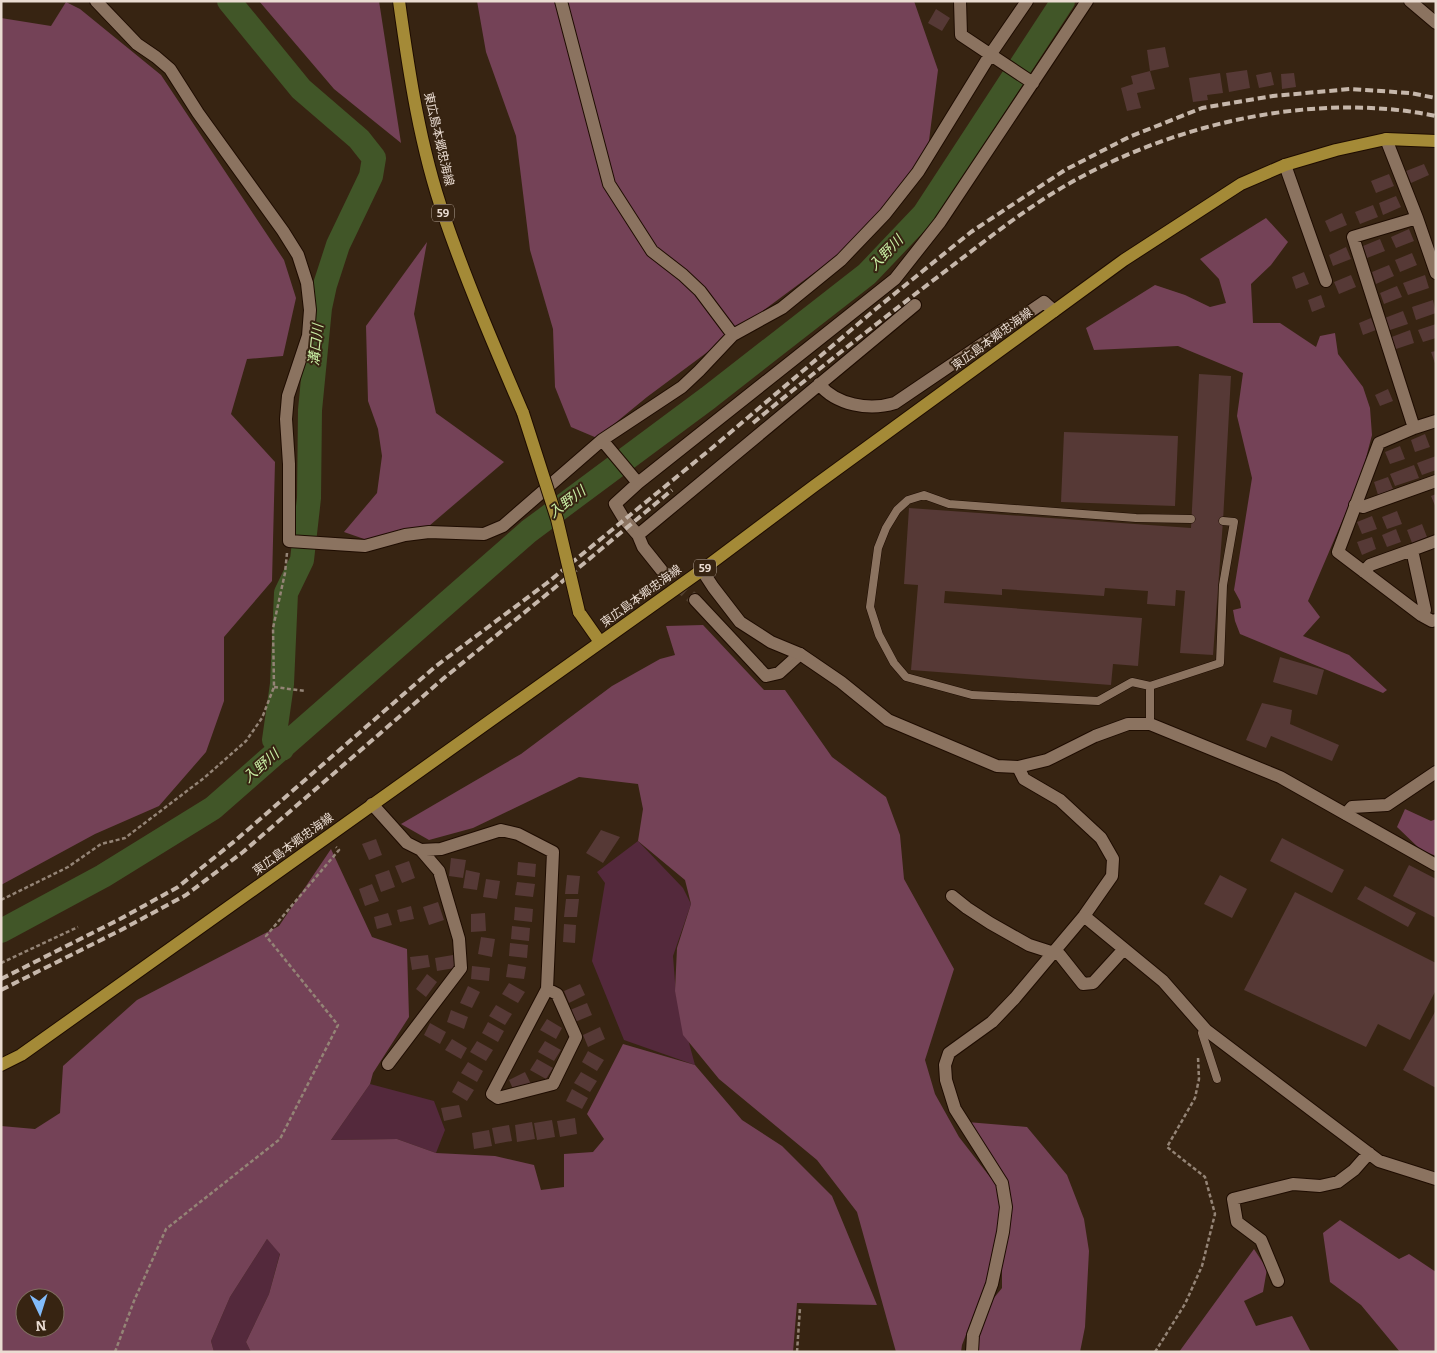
<svg xmlns="http://www.w3.org/2000/svg" width="1437" height="1353" font-family="Bitter,'Noto Sans JP',serif">
  <style>
    .green { fill: #54293c }
    .forest { fill: #744257; fill-rule: evenodd }
    .lines { fill: none; stroke-linecap: round; stroke-linejoin: round }
    .river { stroke: #415628; stroke-width: 24 }
    .building { fill: #563936 }
    .street-tunnel { stroke: #52402f; stroke-width: 12; stroke-dasharray: 12 6; stroke-linecap: butt }
    .lane-casing { stroke: #1e0c00; stroke-width: 9 }
    .street-casing { stroke: #1e0c00; stroke-width: 14 }
    .secondary-casing { stroke: #1e0c00; stroke-width: 14 }
    .primary-casing { stroke: #1e0c00; stroke-width: 14 }
    .path { stroke: #948476; stroke-width: 2.5; stroke-dasharray: 4 2.5; stroke-linecap: butt }
    .lane { stroke: #8b7360; stroke-width: 8 }
    .street { stroke: #8b7360; stroke-width: 12 }
    .secondary { stroke: #8b7360; stroke-width: 12 }
    .primary { stroke: #a48a37; stroke-width: 12 }
    .rail { stroke: #c6b7ab; stroke-width: 4; stroke-dasharray: 8 4; stroke-linecap: butt }
    .primary-bridge-casing { stroke: #1e0c00; stroke-width: 14; stroke-linecap: butt }
    .primary-bridge { stroke: #a48a37; stroke-width: 12 }
    .labels { text-anchor: middle; dominant-baseline: central; stroke-width: 4; stroke-linejoin: round; paint-order: stroke }
    .shield { fill: #372412; stroke: #b4a598; stroke-width: 1 }
    .shield-label { font-size: 11px; font-weight: bold; fill: #eadcd2 }
    .street-label { font-size: 12px; fill: #eadcd2; stroke: #372412 }
    .water-label { font-size: 14px; font-style: italic; fill: #caefa5; stroke: #372412 }
  </style>
  <rect width="100%" height="100%" fill="#372412"/>
  <path class="green" d="M 638,841 L 683,888 L 691,904 L 673,956 L 676,995 L 695,1065 L 624,1040 L 592,961 L 605,883 L 597,872 Z
    M 370,1084 L 434,1101 L 445,1130 L 436,1153 L 397,1139 L 331,1140 Z
    M 267,1239 L 280,1253 L 269,1294 L 246,1342 L 251,1352 L 214,1352 L 211,1341 L 230,1297 Z"/>
  <path class="forest" d="M 259,1 L 379,1 L 401,143 L 334,89 Z
    M 477,1 L 914,1 L 938,70 L 925,172 L 834,258 L 647,397 L 597,438 L 571,427 L 555,387 L 553,329 L 530,250 L 516,136 L 486,52 Z
    M 66,2 L 80,9 L 161,75 L 284,260 L 296,298 L 283,356 L 247,359 L 231,414 L 275,462 L 272,581 L 224,637 L 224,701 L 206,752 L 159,806 L 95,834 L 1,885 L 1,18 L 51,26 Z
    M 1266,218 L 1288,242 L 1271,265 L 1251,284 L 1253,323 L 1280,323 L 1316,347 L 1320,336 L 1335,333 L 1338,354 L 1363,387 L 1370,408 L 1372,435 L 1361,477 L 1308,601 L 1320,617 L 1303,636 L 1349,655 L 1387,690 L 1383,693 L 1240,634 L 1235,621 L 1233,610 L 1241,608 L 1240,601 L 1234,590 L 1252,478 L 1237,416 L 1243,373 L 1178,346 L 1094,350 L 1086,328 L 1155,285 L 1185,295 L 1210,307 L 1226,303 L 1219,279 L 1200,259 Z
    M 427,242 L 414,314 L 436,413 L 504,462 L 429,526 L 367,540 L 344,532 L 377,493 L 382,456 L 378,429 L 368,401 L 366,326 Z
    M 703,625 L 764,690 L 785,690 L 832,757 L 886,797 L 900,835 L 904,879 L 954,969 L 925,1060 L 935,1094 L 959,1137 L 997,1186 L 1003,1206 L 986,1283 L 962,1345 L 961,1352 L 896,1352 L 857,1212 L 817,1160 L 719,1079 L 683,1035 L 675,991 L 677,948 L 691,904 L 685,880 L 638,841 L 643,809 L 638,784 L 579,777 L 473,828 L 429,840 L 401,824 L 521,754 L 612,686 L 660,659 L 675,655 L 666,626 Z
    M 1405,809 L 1431,821 L 1436,819 L 1436,856 L 1421,850 L 1397,827 Z
    M 331,849 L 372,937 L 407,949 L 409,1017 L 373,1073 L 370,1084 L 331,1140 L 397,1139 L 436,1153 L 495,1156 L 534,1165 L 541,1190 L 564,1187 L 564,1154 L 593,1152 L 604,1139 L 587,1114 L 623,1044 L 695,1065 L 742,1120 L 782,1146 L 832,1196 L 877,1305 L 797,1303 L 793,1352 L 251,1352 L 246,1342 L 269,1294 L 280,1254 L 267,1239 L 230,1297 L 211,1341 L 214,1352 L 1,1352 L 1,1126 L 35,1129 L 60,1113 L 63,1066 L 137,1000 L 279,926 ZM 25,1298 L 55,1298 L 55,1328 L 25,1328 Z
    M 967,1122 L 1027,1127 L 1067,1175 L 1084,1219 L 1089,1251 L 1085,1327 L 1080,1352 L 978,1352 L 979,1337 L 989,1304 L 1002,1288 L 1002,1262 L 1011,1207 Z
    M 1340,1220 L 1399,1259 L 1409,1254 L 1436,1272 L 1436,1352 L 1400,1352 L 1361,1305 L 1330,1282 L 1323,1233 Z
    M 1254,1249 L 1267,1269 L 1263,1292 L 1244,1301 L 1256,1326 L 1292,1316 L 1311,1352 L 1179,1352 Z"/>
  <g class="lines">
    <path class="river" d="M 229,1 L 301,89 L 359,139 L 374,158 L 371,176 L 338,245 L 325,285 L 320,308 L 310,410 L 309,498 L 302,560 L 286,593 L 282,684 L 274,740 L 282,749
      M 1,931 L 103,876 L 213,808 L 529,531 L 708,398 L 867,274 L 924,214 L 1063,1"/>
  </g>
  <path class="building" d="M 936,9 L 950,18 L 942,31 L 928,23 Z
    M 1165,47 L 1169,67 L 1150,71 L 1155,89 L 1137,93 L 1141,108 L 1127,111 L 1121,88 L 1133,84 L 1131,76 L 1150,71 L 1147,50 Z
    M 1247,70 L 1250,88 L 1229,92 L 1226,73 Z
    M 1271,72 L 1274,85 L 1259,88 L 1256,75 Z
    M 1220,73 L 1223,93 L 1207,95 L 1208,100 L 1193,102 L 1189,78 Z
    M 1294,73 L 1296,87 L 1282,89 L 1281,74 Z
    M 1424,164 L 1429,175 L 1411,183 L 1406,171 Z
    M 1389,174 L 1394,186 L 1376,193 L 1371,181 Z
    M 1396,196 L 1401,207 L 1383,215 L 1379,203 Z
    M 1373,205 L 1378,217 L 1360,224 L 1355,212 Z
    M 1342,213 L 1347,225 L 1330,232 L 1325,221 Z
    M 1409,229 L 1414,241 L 1396,248 L 1391,237 Z
    M 1380,239 L 1385,251 L 1367,258 L 1363,246 Z
    M 1346,247 L 1351,259 L 1333,266 L 1329,255 Z
    M 1412,253 L 1417,265 L 1400,272 L 1395,260 Z
    M 1389,265 L 1394,276 L 1376,284 L 1372,272 Z
    M 1304,272 L 1309,284 L 1296,289 L 1292,277 Z
    M 1351,275 L 1356,287 L 1339,294 L 1334,282 Z
    M 1425,275 L 1429,288 L 1408,295 L 1403,283 Z
    M 1397,286 L 1402,297 L 1384,304 L 1380,293 Z
    M 1321,295 L 1325,307 L 1312,312 L 1308,300 Z
    M 1433,300 L 1436,313 L 1416,320 L 1412,307 Z
    M 1403,311 L 1408,324 L 1387,331 L 1382,319 Z
    M 1371,318 L 1376,330 L 1363,335 L 1359,323 Z
    M 1436,324 L 1436,338 L 1423,342 L 1418,330 Z
    M 1410,330 L 1414,343 L 1393,350 L 1389,338 Z
    M 1436,351 L 1436,366 L 1431,352 Z
    M 1199,374 L 1231,376 L 1223,521 L 1213,655 L 1180,653 L 1185,591 L 1176,590 L 1175,606 L 1147,604 L 1148,591 L 1105,588 L 1104,596 L 1002,589 L 1002,595 L 945,591 L 944,603 L 1142,618 L 1138,666 L 1113,664 L 1111,685 L 911,670 L 918,585 L 904,584 L 909,508 L 1191,528 Z
    M 1388,389 L 1393,401 L 1380,406 L 1375,395 Z
    M 1064,432 L 1178,436 L 1175,506 L 1061,502 Z
    M 1425,434 L 1430,447 L 1415,452 L 1411,440 Z
    M 1400,446 L 1405,459 L 1390,464 L 1385,452 Z
    M 1436,456 L 1436,470 L 1422,475 L 1417,463 Z
    M 1414,465 L 1419,478 L 1395,486 L 1390,474 Z
    M 1388,477 L 1393,489 L 1378,495 L 1374,482 Z
    M 1436,494 L 1436,508 L 1431,496 Z
    M 1397,511 L 1402,524 L 1387,529 L 1382,517 Z
    M 1372,516 L 1377,529 L 1362,534 L 1357,522 Z
    M 1422,524 L 1427,537 L 1412,543 L 1407,530 Z
    M 1396,529 L 1401,542 L 1387,547 L 1382,535 Z
    M 1372,537 L 1376,549 L 1362,555 L 1357,542 Z
    M 1280,657 L 1324,670 L 1317,695 L 1273,682 Z
    M 1262,703 L 1292,710 L 1290,724 L 1339,745 L 1332,761 L 1271,736 L 1266,748 L 1246,740 Z
    M 601,830 L 620,837 L 603,863 L 586,853 Z
    M 1282,838 L 1344,870 L 1332,893 L 1270,861 Z
    M 376,839 L 382,855 L 369,860 L 362,844 Z
    M 451,858 L 466,860 L 463,878 L 449,876 Z
    M 409,861 L 415,878 L 402,883 L 395,866 Z
    M 518,862 L 536,864 L 535,877 L 517,875 Z
    M 1409,865 L 1436,879 L 1436,918 L 1393,896 Z
    M 389,870 L 395,887 L 381,892 L 375,875 Z
    M 466,870 L 480,873 L 477,890 L 463,888 Z
    M 567,875 L 580,876 L 578,894 L 565,894 Z
    M 1220,875 L 1247,889 L 1232,918 L 1204,904 Z
    M 486,879 L 500,881 L 497,899 L 483,897 Z
    M 517,882 L 535,884 L 533,897 L 515,895 Z
    M 372,884 L 379,901 L 365,906 L 359,889 Z
    M 1365,886 L 1416,913 L 1408,927 L 1357,899 Z
    M 1295,892 L 1436,963 L 1436,990 L 1410,1040 L 1378,1024 L 1366,1047 L 1244,990 Z
    M 566,899 L 579,899 L 577,917 L 564,917 Z
    M 438,902 L 444,920 L 429,925 L 423,907 Z
    M 411,906 L 414,919 L 400,922 L 397,910 Z
    M 515,907 L 533,909 L 532,922 L 514,920 Z
    M 388,913 L 392,925 L 377,929 L 374,917 Z
    M 485,913 L 486,931 L 471,932 L 471,914 Z
    M 564,924 L 576,925 L 575,943 L 563,942 Z
    M 512,926 L 530,928 L 529,941 L 511,939 Z
    M 481,937 L 495,939 L 492,957 L 478,954 Z
    M 510,943 L 528,945 L 527,958 L 509,956 Z
    M 428,955 L 430,967 L 412,970 L 410,957 Z
    M 453,955 L 455,968 L 437,971 L 435,958 Z
    M 508,964 L 526,967 L 524,979 L 506,977 Z
    M 472,966 L 490,968 L 489,981 L 471,979 Z
    M 427,974 L 437,982 L 426,997 L 416,989 Z
    M 509,983 L 525,992 L 518,1003 L 502,994 Z
    M 580,984 L 585,995 L 569,1003 L 564,991 Z
    M 468,986 L 480,992 L 472,1008 L 460,1003 Z
    M 587,1003 L 592,1015 L 575,1022 L 570,1010 Z
    M 496,1005 L 512,1014 L 505,1025 L 489,1016 Z
    M 451,1010 L 468,1017 L 464,1029 L 447,1022 Z
    M 1436,1010 L 1436,1088 L 1403,1070 Z
    M 547,1019 L 562,1028 L 556,1039 L 540,1030 Z
    M 488,1022 L 504,1031 L 498,1042 L 482,1033 Z
    M 430,1023 L 446,1032 L 440,1044 L 424,1035 Z
    M 600,1027 L 605,1039 L 588,1047 L 583,1035 Z
    M 452,1039 L 467,1048 L 461,1059 L 445,1050 Z
    M 477,1041 L 493,1050 L 486,1061 L 470,1052 Z
    M 545,1041 L 561,1050 L 554,1061 L 538,1052 Z
    M 588,1051 L 604,1060 L 597,1071 L 582,1062 Z
    M 537,1059 L 553,1068 L 546,1079 L 530,1070 Z
    M 468,1062 L 483,1071 L 477,1082 L 461,1073 Z
    M 525,1072 L 531,1084 L 514,1091 L 509,1080 Z
    M 581,1072 L 597,1081 L 590,1092 L 574,1083 Z
    M 458,1081 L 474,1090 L 467,1101 L 452,1092 Z
    M 572,1089 L 588,1098 L 582,1109 L 566,1101 Z
    M 459,1105 L 462,1117 L 444,1121 L 441,1108 Z
    M 575,1118 L 577,1134 L 560,1137 L 557,1121 Z
    M 552,1120 L 555,1137 L 537,1140 L 534,1123 Z
    M 532,1122 L 535,1139 L 517,1142 L 515,1125 Z
    M 509,1125 L 512,1141 L 495,1144 L 492,1128 Z
    M 489,1130 L 492,1146 L 474,1149 L 472,1133 Z"/>
  <g class="lines">
    <path class="street-tunnel" d="M 663,572 L 695,600"/>
    <defs>
      <path id="lane" d="M 1150,686 L 1132,682 L 1098,701 L 972,695 L 906,677 L 894,663 L 879,635 L 870,607 L 878,548 L 886,528 L 897,510 L 908,500 L 924,495 L 949,504 L 1136,518 L 1191,519
        M 1150,724 L 1150,686 L 1220,663 L 1223,585 L 1234,522 L 1223,521
        M 1206,1030 L 1202,1033 L 1217,1079"/>
      <path id="street" d="M 96,1 L 137,44 L 156,57 L 170,69 L 198,113 L 283,231 L 298,255 L 307,283 L 310,310 L 308,336 L 288,396 L 286,419 L 289,464 L 289,541 L 365,546 L 405,535 L 429,532 L 484,534 L 503,526 L 602,440 L 638,483 L 615,504 L 624,519 L 638,535 L 643,547 L 663,572
        M 561,1 L 609,184 L 652,251 L 683,275 L 700,291 L 733,335
        M 960,1 L 961,35 L 1033,83
        M 1410,1 L 1436,23
        M 1386,139 L 1417,218 L 1436,273
        M 1285,165 L 1326,281
        M 1417,218 L 1353,237 L 1414,428 L 1379,443 L 1338,552 L 1421,615 L 1432,621 L 1436,620
        M 819,384 C 836,405 869,411 895,403 L 1044,302 L 1054,311
        M 1414,428 L 1436,421
        M 602,440 L 682,387 L 699,371 L 733,335 L 782,308 L 841,260 L 885,214 L 918,172 L 990,55 L 1027,1
        M 638,483 L 895,279 L 940,222 L 1087,1
        M 1355,505 L 1363,507 L 1436,481
        M 638,535 L 915,305
        M 1364,572 L 1370,565 L 1412,550
        M 695,600 L 766,676 L 779,673 L 800,654
        M 1421,615 L 1425,610 L 1412,550 L 1436,541
        M 372,804 L 407,843 L 421,850 L 441,849 L 501,830 L 518,834 L 553,852 L 547,989 L 492,1094 L 498,1098 L 553,1084 L 576,1037 L 557,994 L 547,989
        M 1346,814 L 1352,807 L 1387,805 L 1436,772
        M 952,896 L 967,908 L 990,923 L 1029,945 L 1060,955 L 1083,984 L 1093,983 L 1124,949
        M 1084,916 L 1163,981 L 1206,1030 L 1379,1161 L 1436,1179
        M 388,1064 L 461,968 L 459,939 L 439,871 L 421,850
        M 1278,1281 L 1261,1240 L 1237,1222 L 1233,1199 L 1293,1184 L 1320,1186 L 1338,1182 L 1354,1170 L 1369,1153
        M 972,1352 L 973,1335 L 992,1284 L 1003,1232 L 1006,1207 L 1002,1183 L 955,1109 L 946,1080 L 945,1065 L 949,1053 L 992,1022 L 1015,998 L 1084,916 L 1112,876 L 1113,859 L 1101,838 L 1060,800 L 1024,779 L 1018,767"/>
      <path id="secondary" d="M 702,570 L 713,587 L 740,622 L 771,642 L 800,654 L 841,682 L 888,720 L 997,766 L 1018,767 L 1047,760 L 1095,736 L 1128,724 L 1150,724 L 1280,777 L 1436,865"/>
      <path id="primary" d="M 399,1 C 409,73 420,147 444,216 C 467,283 495,348 523,413
        M 579,612 L 600,642
        M 1,1065 L 21,1055 L 702,570 L 814,486 L 1124,260 L 1241,184 L 1285,165 L 1336,150 L 1386,139 L 1436,141"/>
    </defs>
    <use href="#lane" class="lane-casing"/>
    <use href="#street" class="street-casing"/>
    <use href="#secondary" class="secondary-casing"/>
    <use href="#primary" class="primary-casing"/>
    <path class="path" d="M 274,687 L 305,691
      M 1,900 L 68,867 L 101,844 L 125,838 L 204,778 L 246,741 L 262,718 L 274,687 L 273,628 L 285,573 L 287,553
      M 1,963 L 78,927
      M 115,1352 L 134,1301 L 166,1229 L 280,1139 L 338,1025 L 266,936 L 339,850 L 336,847
      M 797,1352 L 800,1308
      M 1155,1352 L 1185,1304 L 1202,1266 L 1215,1214 L 1205,1177 L 1167,1147 L 1195,1098 L 1199,1079 L 1198,1057"/>
    <use href="#lane" class="lane"/>
    <use href="#street" class="street"/>
    <use href="#secondary" class="secondary"/>
    <use href="#primary" class="primary"/>
    <path class="rail" d="M 753,423 C 818,369 885,317 952,266 C 990,237 1029,206 1070,183 C 1176,123 1316,91 1436,116
      M 1,979 L 120,919 L 178,887 L 236,840 L 436,666 L 547,583 L 712,448 L 877,308 L 971,232 L 1065,170 L 1129,137 L 1202,108 L 1273,96 L 1350,89 L 1410,93 L 1436,98
      M 1,990 L 121,930 L 186,895 L 243,852 L 444,678 L 552,590 L 672,490"/>
    <defs>
      <path id="primary-bridge" d="M 523,413 L 557,519 L 579,612"/>
    </defs>
    <use href="#primary-bridge" class="primary-bridge-casing"/>
    <use href="#primary-bridge" class="primary-bridge"/>
  </g>
  <g class="labels">
    <g class="shield">
      <rect x="432" y="204.5" width="22" height="17" rx="4"/>
      <rect x="694" y="559.5" width="22" height="17" rx="4"/>
    </g>
    <g class="shield-label">
      <text x="443" y="213">59</text>
      <text x="705" y="568">59</text>
    </g>
    <g class="street-label">
      <text transform="translate(439 139) rotate(77)">東広島本郷忠海線</text>
      <text transform="translate(992 339) rotate(-36)">東広島本郷忠海線</text>
      <text transform="translate(641 596) rotate(-36)">東広島本郷忠海線</text>
      <text transform="translate(293 844) rotate(-36)">東広島本郷忠海線</text>
    </g>
    <g class="water-label">
      <text transform="translate(886 253) rotate(-46)">入野川</text>
      <text transform="translate(316 345) rotate(-84)">溝口川</text>
      <text transform="translate(567 502) rotate(-37)">入野川</text>
      <text transform="translate(261 766) rotate(-41)">入野川</text>
    </g>
  </g>
  <rect width="1437" height="1353" fill="none" stroke="#eadcd2" stroke-width="5"/>
  <g transform="translate(40 1313) rotate(176)"><circle r="24" fill="#372412" stroke="#7f6e5f"/>
  <path d="M0-4L9 19L0 12L-9 19Z" fill="#82bcfa"/>
  <text y="-8" font-size="14" font-weight="bold" text-anchor="middle" fill="#eadcd2">N</text>
  </g>
</svg>
